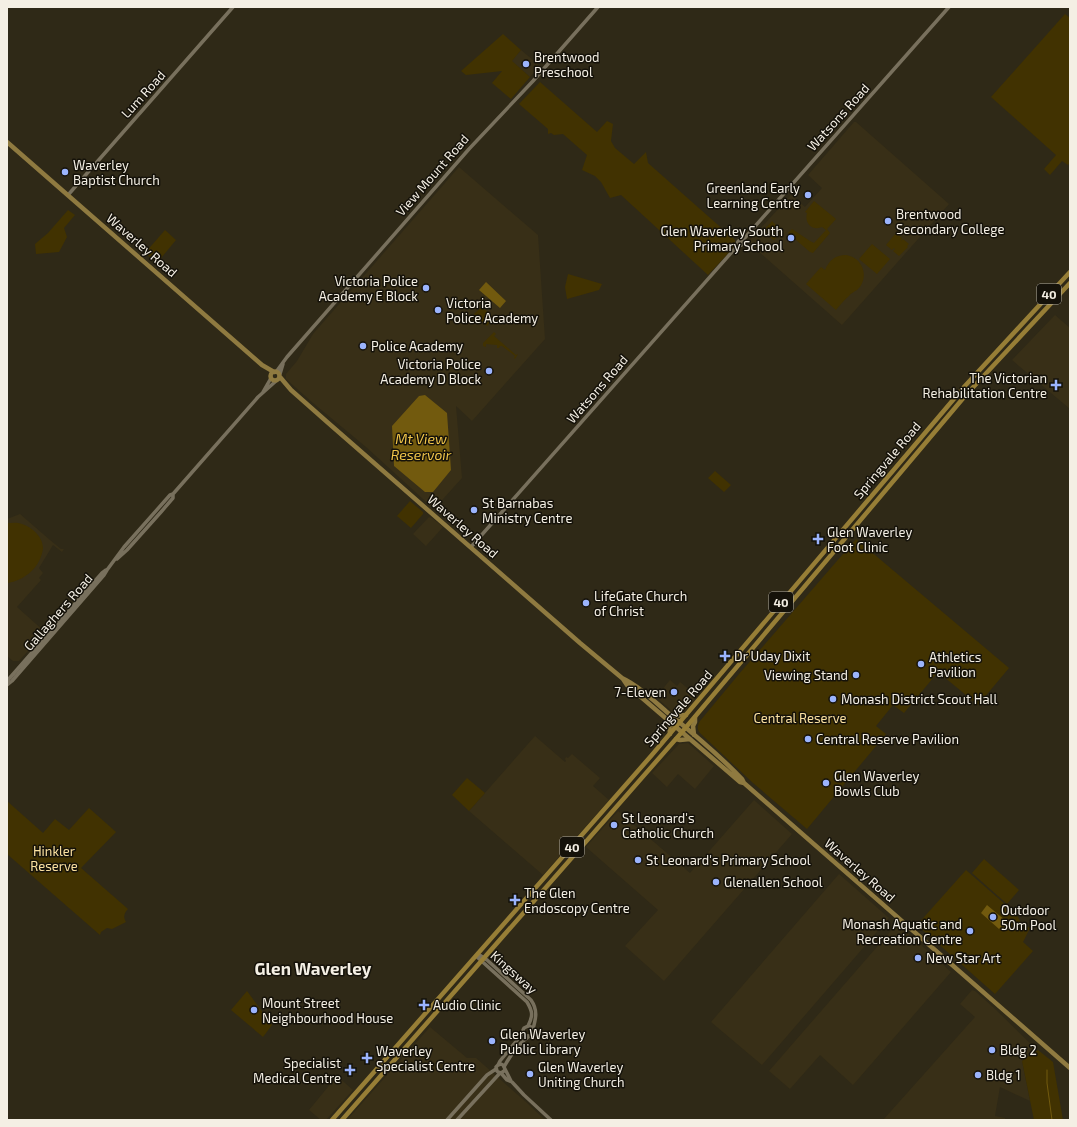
<svg xmlns="http://www.w3.org/2000/svg" width="1077" height="1127" font-family="'Exo 2',sans-serif">
  <style>
    .built { fill: #382f17 }
    .green { fill: #413201 }
    .water { fill: #725a0e }
    .lines { fill: none; stroke-linecap: round; stroke-linejoin: round }
    .stream { stroke: #725a0e; stroke-width: 1 }
    .tertiary { stroke: #78705d; stroke-width: 3.5 }
    .primary { stroke: #8f7a40; stroke-width: 4.5 }
    .trunk { stroke: #977e36; stroke-width: 4.5 }
    .poi-dot { fill: #9bb4fd; stroke: #15120a; stroke-width: 1.5 }
    .labels { text-anchor: middle; dominant-baseline: central; stroke-width: 3; stroke-linejoin: round; paint-order: stroke }
    .shield { fill: #15120a; stroke: #b1ada3; stroke-width: 1 }
    .shield-label { font-size: 12px; font-weight: bold; fill: #f4efe4 }
    .poi-label { font-size: 13px; fill: #f4efe4; stroke: #15120a; text-anchor: start }
    .street-label { font-size: 13px; fill: #f4efe4; stroke: #15120a }
    .park-label { font-size: 13px; fill: #fbe1a0; stroke: #15120a }
    .water-label { font-size: 14px; font-style: italic; fill: #f0c54a; stroke: #15120a }
    .district-label { font-size: 17px; font-weight: bold; fill: #f4efe4; stroke: #15120a }
  </style>
  <rect width="100%" height="100%" fill="#2f2917"/>
  <path class="built" d="M 521,50 L 540,66 L 530,77 L 511,61 Z
    M 854,122 L 856,122 L 949,204 L 842,325 L 749,243 L 749,241 L 791,195 L 805,207 L 822,188 L 808,175 Z
    M 459,167 L 538,235 L 545,339 L 472,421 L 456,406 L 462,478 L 434,509 L 366,447 L 313,403 L 286,379 L 286,374 L 297,361 L 313,334 Z
    M 1055,315 L 1070,328 L 1070,409 L 1012,360 Z
    M 20,514 L 50,540 L 61,549 L 64,549 L 62,552 L 53,545 L 39,568 L 43,573 L 39,578 L 41,580 L 17,607 L 45,632 L 19,661 L 13,661 L 7,656 L 7,519 Z
    M 429,517 L 432,518 L 443,527 L 426,546 L 413,534 Z
    M 670,680 L 677,686 L 680,682 L 697,696 L 685,711 L 674,713 L 656,697 Z
    M 535,736 L 565,762 L 566,761 L 565,759 L 566,757 L 568,758 L 572,754 L 600,778 L 593,786 L 609,800 L 543,875 L 469,811 Z
    M 688,743 L 714,766 L 695,789 L 678,774 L 667,787 L 652,773 L 679,744 Z
    M 754,800 L 792,834 L 664,981 L 625,946 L 658,910 L 586,847 L 618,811 L 690,873 Z
    M 839,874 L 889,918 L 762,1065 L 711,1022 Z
    M 896,925 L 899,925 L 951,972 L 853,1085 L 820,1055 L 790,1089 L 769,1071 Z
    M 972,990 L 975,991 L 994,1008 L 1037,1050 L 1022,1061 L 1030,1101 L 1000,1087 L 995,1116 L 1005,1118 L 1005,1120 L 883,1120 L 975,1017 L 960,1004 Z
    M 430,1027 L 467,1058 L 476,1058 L 526,1102 L 545,1120 L 347,1120 Z
    M 337,1076 L 353,1090 L 326,1120 L 321,1120 L 309,1110 Z"/>
  <path class="green" d="M 1065,14 L 1070,18 L 1070,163 L 1068,165 L 1062,161 L 1050,175 L 1044,169 L 1056,155 L 991,97 Z
    M 503,34 L 521,50 L 512,61 L 530,77 L 511,99 L 492,83 L 502,71 L 466,75 L 461,71 Z
    M 540,82 L 597,132 L 607,121 L 613,124 L 611,141 L 615,148 L 634,164 L 646,152 L 648,163 L 735,240 L 735,246 L 708,275 L 621,195 L 610,198 L 601,182 L 595,176 L 582,170 L 587,155 L 563,134 L 554,135 L 551,133 L 548,134 L 548,129 L 519,104 Z
    M 814,201 L 836,219 L 827,229 L 830,233 L 813,253 L 810,252 L 788,233 L 792,229 L 810,241 L 814,243 L 826,230 L 822,227 C 813,231 804,224 807,213 L 805,212 Z
    M 68,210 L 75,215 L 64,228 L 67,237 L 59,252 L 36,254 L 35,244 L 48,233 Z
    M 772,221 L 777,226 L 776,227 L 778,225 L 783,230 L 774,240 L 763,231 Z
    M 165,230 L 176,240 L 157,263 L 145,253 Z
    M 896,233 L 902,238 L 901,241 L 903,239 L 909,244 L 907,246 L 908,247 L 899,256 L 893,251 L 895,249 L 894,248 L 892,250 L 886,245 Z
    M 872,244 L 890,259 L 877,274 L 859,259 Z
    M 846,255 C 852,256 858,259 861,265 C 866,273 864,284 857,290 C 854,292 851,293 849,296 C 844,300 840,305 836,310 L 806,284 L 821,267 L 825,270 C 829,260 836,255 846,255 Z
    M 568,274 L 602,284 L 599,290 L 567,299 L 565,287 Z
    M 482,307 L 494,318 L 487,326 L 474,314 Z
    M 494,332 L 496,334 L 494,336 L 516,355 L 518,354 L 515,359 L 514,358 L 515,356 L 502,346 L 500,346 L 499,348 L 497,348 L 497,345 L 486,344 L 486,347 L 483,346 L 483,343 Z
    M 715,471 L 731,485 L 724,492 L 708,478 Z
    M 410,501 L 423,512 L 423,514 L 411,528 L 397,516 Z
    M 7,523 C 12,523 17,522 22,524 C 32,527 43,537 43,548 C 41,567 25,580 8,583 Z
    M 856,539 L 1009,668 L 978,705 L 938,672 L 904,713 L 893,705 L 876,726 L 886,734 L 807,829 L 753,783 L 700,733 C 697,729 697,726 700,721 L 739,674 Z
    M 467,778 L 485,793 L 469,811 L 452,795 Z
    M 7,801 L 43,833 L 55,819 L 69,830 L 89,808 L 116,832 L 81,868 L 128,909 C 124,913 123,917 126,922 L 112,929 L 107,928 L 101,932 L 100,935 L 7,854 Z
    M 984,859 L 1019,890 L 1007,904 L 972,873 Z
    M 966,870 L 1014,912 L 1018,917 L 1021,923 L 1030,928 L 1023,942 L 1033,951 L 995,994 L 917,925 Z
    M 247,991 L 272,1025 L 263,1037 L 231,1010 Z
    M 1038,1050 L 1053,1062 L 1063,1120 L 1034,1120 L 1022,1061 Z"/>
  <path class="water" d="M 486,282 L 506,301 L 500,308 L 479,290 Z
    M 425,395 L 447,413 L 451,470 L 433,492 L 425,492 L 394,466 L 392,426 L 419,396 Z
    M 987,905 L 1006,921 L 999,929 L 981,913 Z"/>
  <g class="lines">
    <path class="stream" d="M 1047,1070 L 1047,1083 L 1052,1120"/>
    <path class="tertiary" d="M 68,195 L 233,7
      M737.5 243a2.5 2.5 0 1 1 5 0a2.5 2.5 0 1 1-5 0Z
      M 742,241 L 949,7
      M 276,372 L 287,357 L 469,149 L 533,81 L 598,7
      M 280,374 L 283,364
      M 263,392 L 271,378
      M 471,547 L 739,244
      M 117,559 L 127,550 L 161,512 L 173,498 L 173,494
      M 7,681 L 102,573 L 106,570
      M 7,685 L 12,681 L 104,575 L 107,570 L 124,547 L 170,495 L 173,494 L 258,397 L 276,381
      M 478,954 L 487,960 L 531,1000 C 538,1010 536,1018 533,1029
      M 476,956 L 527,1002 C 533,1012 533,1016 528,1026
      M 498,1065 L 500,1061 L 523,1033
      M 504,1067 C 511,1054 520,1042 532,1034 L 533,1029 L 531,1027 L 528,1026 L 524,1028 L 523,1030 L 524,1035 L 528,1036
      M 505,1069 L 511,1081
      M 501,1073 L 504,1071 L 505,1069 L 503,1065 L 501,1064 L 498,1065 L 496,1067 L 497,1071 L 498,1072 L 501,1073 L 507,1080 L 512,1082 L 524,1095 L 551,1120
      M 447,1120 L 487,1075 L 496,1069
      M 457,1120 L 500,1073"/>
    <path class="primary" d="M 7,142 L 262,365 L 274,372
      M270.5 376a4.5 4.5 0 1 1 9 0a4.5 4.5 0 1 1-9 0Z
      M 280,377 L 291,390 L 326,421 L 580,643 L 622,678 C 639,686 654,701 668,713 C 694,734 719,755 742,779 L 744,783
      M 623,679 L 627,685 L 740,782 L 744,783 L 1070,1068
      M 672,716 L 686,715
      M 669,721 L 670,734
      M 694,735 L 693,726 L 695,722 L 695,717
      M 676,739 L 680,740 L 690,739"/>
    <path class="trunk" d="M 332,1120 L 651,756 L 964,387 L 1070,272
      M 342,1120 L 682,732 L 965,396 L 1070,283"/>
  </g>
  <g class="poi-dot">
    <circle cx="526" cy="64" r="4"/>
    <circle cx="65" cy="172" r="4"/>
    <circle cx="808" cy="195" r="4"/>
    <circle cx="888" cy="221" r="4"/>
    <circle cx="791" cy="238" r="4"/>
    <circle cx="426" cy="288" r="4"/>
    <circle cx="438" cy="310" r="4"/>
    <circle cx="363" cy="346" r="4"/>
    <circle cx="489" cy="371" r="4"/>
    <path d="M1054 379h4v4h4v4h-4v4h-4v-4h-4v-4h4z"/>
    <circle cx="474" cy="510" r="4"/>
    <path d="M816 533h4v4h4v4h-4v4h-4v-4h-4v-4h4z"/>
    <circle cx="586" cy="603" r="4"/>
    <path d="M723 650h4v4h4v4h-4v4h-4v-4h-4v-4h4z"/>
    <circle cx="921" cy="664" r="4"/>
    <circle cx="856" cy="675" r="4"/>
    <circle cx="674" cy="692" r="4"/>
    <circle cx="833" cy="699" r="4"/>
    <circle cx="808" cy="739" r="4"/>
    <circle cx="826" cy="783" r="4"/>
    <circle cx="614" cy="825" r="4"/>
    <circle cx="638" cy="860" r="4"/>
    <circle cx="716" cy="882" r="4"/>
    <path d="M513 894h4v4h4v4h-4v4h-4v-4h-4v-4h4z"/>
    <circle cx="993" cy="917" r="4"/>
    <circle cx="970" cy="931" r="4"/>
    <circle cx="918" cy="958" r="4"/>
    <path d="M422 999h4v4h4v4h-4v4h-4v-4h-4v-4h4z"/>
    <circle cx="254" cy="1010" r="4"/>
    <circle cx="492" cy="1041" r="4"/>
    <circle cx="992" cy="1050" r="4"/>
    <path d="M365 1052h4v4h4v4h-4v4h-4v-4h-4v-4h4z"/>
    <path d="M348 1064h4v4h4v4h-4v4h-4v-4h-4v-4h4z"/>
    <circle cx="530" cy="1074" r="4"/>
    <circle cx="978" cy="1075" r="4"/>
  </g>
  <g class="labels">
    <g class="shield">
      <rect x="1037" y="284" width="24" height="20" rx="3"/>
      <rect x="769" y="592" width="24" height="20" rx="3"/>
      <rect x="560" y="837" width="24" height="20" rx="3"/>
    </g>
    <g class="shield-label">
      <text x="1049" y="294">40</text>
      <text x="781" y="602">40</text>
      <text x="572" y="847">40</text>
    </g>
    <g class="poi-label">
      <text x="534" y="57">Brentwood<tspan x="534" dy="15">Preschool</tspan></text>
      <text x="73" y="165">Waverley<tspan x="73" dy="15">Baptist Church</tspan></text>
      <text x="800" y="188" text-anchor="end">Greenland Early<tspan x="800" dy="15">Learning Centre</tspan></text>
      <text x="896" y="214">Brentwood<tspan x="896" dy="15">Secondary College</tspan></text>
      <text x="783" y="231" text-anchor="end">Glen Waverley South<tspan x="783" dy="15">Primary School</tspan></text>
      <text x="418" y="281" text-anchor="end">Victoria Police<tspan x="418" dy="15">Academy E Block</tspan></text>
      <text x="446" y="303">Victoria<tspan x="446" dy="15">Police Academy</tspan></text>
      <text x="371" y="346">Police Academy</text>
      <text x="481" y="364" text-anchor="end">Victoria Police<tspan x="481" dy="15">Academy D Block</tspan></text>
      <text x="1047" y="378" text-anchor="end">The Victorian<tspan x="1047" dy="15">Rehabilitation Centre</tspan></text>
      <text x="482" y="503">St Barnabas<tspan x="482" dy="15">Ministry Centre</tspan></text>
      <text x="827" y="532">Glen Waverley<tspan x="827" dy="15">Foot Clinic</tspan></text>
      <text x="594" y="596">LifeGate Church<tspan x="594" dy="15">of Christ</tspan></text>
      <text x="734" y="656">Dr Uday Dixit</text>
      <text x="929" y="657">Athletics<tspan x="929" dy="15">Pavilion</tspan></text>
      <text x="848" y="675" text-anchor="end">Viewing Stand</text>
      <text x="666" y="692" text-anchor="end">7-Eleven</text>
      <text x="841" y="699">Monash District Scout Hall</text>
      <text x="816" y="739">Central Reserve Pavilion</text>
      <text x="834" y="776">Glen Waverley<tspan x="834" dy="15">Bowls Club</tspan></text>
      <text x="622" y="818">St Leonard's<tspan x="622" dy="15">Catholic Church</tspan></text>
      <text x="646" y="860">St Leonard's Primary School</text>
      <text x="724" y="882">Glenallen School</text>
      <text x="524" y="893">The Glen<tspan x="524" dy="15">Endoscopy Centre</tspan></text>
      <text x="1001" y="910">Outdoor<tspan x="1001" dy="15">50m Pool</tspan></text>
      <text x="962" y="924" text-anchor="end">Monash Aquatic and<tspan x="962" dy="15">Recreation Centre</tspan></text>
      <text x="926" y="958">New Star Art</text>
      <text x="262" y="1003">Mount Street<tspan x="262" dy="15">Neighbourhood House</tspan></text>
      <text x="433" y="1005">Audio Clinic</text>
      <text x="500" y="1034">Glen Waverley<tspan x="500" dy="15">Public Library</tspan></text>
      <text x="1000" y="1050">Bldg 2</text>
      <text x="376" y="1051">Waverley<tspan x="376" dy="15">Specialist Centre</tspan></text>
      <text x="341" y="1063" text-anchor="end">Specialist<tspan x="341" dy="15">Medical Centre</tspan></text>
      <text x="538" y="1067">Glen Waverley<tspan x="538" dy="15">Uniting Church</tspan></text>
      <text x="986" y="1075">Bldg 1</text>
    </g>
    <g class="street-label">
      <text transform="translate(143 94) rotate(-48)">Lum Road</text>
      <text transform="translate(838 117) rotate(-48)">Watsons Road</text>
      <text transform="translate(432 175) rotate(-49)">View Mount Road</text>
      <text transform="translate(142 245) rotate(41)">Waverley Road</text>
      <text transform="translate(597 389) rotate(-49)">Watsons Road</text>
      <text transform="translate(887 460) rotate(-50)">Springvale Road</text>
      <text transform="translate(463 526) rotate(41)">Waverley Road</text>
      <text transform="translate(58 612) rotate(-49)">Gallaghers Road</text>
      <text transform="translate(678 708) rotate(-49)">Springvale Road</text>
      <text transform="translate(860 870) rotate(41)">Waverley Road</text>
      <text transform="translate(514 972) rotate(42)">Kingsway</text>
    </g>
    <g class="park-label">
      <text x="800" y="718">Central Reserve</text>
      <text x="54" y="851">Hinkler<tspan x="54" dy="15">Reserve</tspan></text>
    </g>
    <g class="water-label">
      <text x="421" y="438">Mt View<tspan x="421" dy="16">Reservoir</tspan></text>
    </g>
    <g class="district-label">
      <text x="313" y="968">Glen Waverley</text>
    </g>
  </g>
  <rect width="1077" height="1127" fill="none" stroke="#f4efe4" stroke-width="16"/>
</svg>
